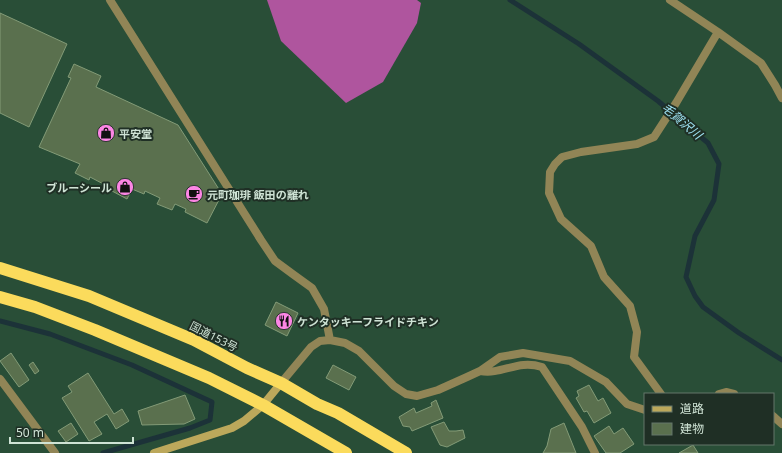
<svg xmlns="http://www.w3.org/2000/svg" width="782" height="453" font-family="'Noto Sans','Noto Sans JP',sans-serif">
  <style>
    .forest { fill: #af559e }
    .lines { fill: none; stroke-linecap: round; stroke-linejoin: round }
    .stream { stroke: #1c3238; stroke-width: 5 }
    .building { fill: #5a704e; stroke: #839b77 }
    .street { stroke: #918556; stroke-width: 8 }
    .secondary { stroke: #bca85b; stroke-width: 8 }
    .highway { stroke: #fbdb5c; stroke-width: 12 }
    .labels { text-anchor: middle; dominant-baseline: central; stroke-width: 4; stroke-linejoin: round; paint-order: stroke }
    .poi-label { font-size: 11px; font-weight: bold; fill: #cfe3d5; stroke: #1f2f25; text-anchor: start }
    .street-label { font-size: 11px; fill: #cfe3d5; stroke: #1f2f25 }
    .water-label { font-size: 12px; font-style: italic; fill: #9ee2f3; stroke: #1f2f25 }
  </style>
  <rect width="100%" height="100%" fill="#294e37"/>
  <path class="forest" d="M 267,0 L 417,0 L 421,3 L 417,23 L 383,82 L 346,103 L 281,41 Z"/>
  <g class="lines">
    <path class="stream" d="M 510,0 L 579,44 L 658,101 L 708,143 L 719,164 L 714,200 L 695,236 L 686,277 L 695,296 L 703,307 L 739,333 L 782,360
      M 0,321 L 50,334 L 132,365 L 212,402 L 210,420 L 190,428 L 103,453"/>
  </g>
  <path class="building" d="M 0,13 L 67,44 L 29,127 L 0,113 Z
    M 74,64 L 101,76 L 96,87 L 178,125 L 222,194 L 207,223 L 185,212 L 186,209 L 175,204 L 172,210 L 157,204 L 160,198 L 145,191 L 144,194 L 132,189 L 127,199 L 112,191 L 113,189 L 90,177 L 89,180 L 75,173 L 80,164 L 39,147 L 71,78 L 68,77 Z
    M 276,302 L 298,313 L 287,336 L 265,325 Z
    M 11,353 L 29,380 L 19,387 L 0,361 Z
    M 33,362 L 39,371 L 35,374 L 29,365 Z
    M 333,365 L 356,377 L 349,390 L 326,378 Z
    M 88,373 L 114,414 L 122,409 L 129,421 L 116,429 L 107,414 L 94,422 L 102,434 L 89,441 L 62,398 L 72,392 L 68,386 Z
    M 589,385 L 598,401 L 603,398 L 611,413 L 594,423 L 587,411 L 584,412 L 576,398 L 579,396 L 577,391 Z
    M 185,395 L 195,419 L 184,424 L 142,425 L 138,411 Z
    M 436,400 L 443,418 L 412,431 L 410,427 L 403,426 L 399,417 L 414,408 L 416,413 L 432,406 L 431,403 Z
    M 444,422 L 449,431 L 456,431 L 463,430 L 465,438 L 447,447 L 440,445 L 431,427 Z
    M 71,423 L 78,434 L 66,442 L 58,431 Z
    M 564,423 L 576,453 L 543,453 L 547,446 L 551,429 Z
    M 609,426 L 614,434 L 623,428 L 634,444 L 620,453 L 606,453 L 594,436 Z
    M 693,445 L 698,453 L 679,453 Z"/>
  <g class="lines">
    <path class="street" d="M 110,0 L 261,240 L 275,261 L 294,275 L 312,288 L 324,309 L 330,340
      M 670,0 L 718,32 L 761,63 L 775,85 L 782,98
      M 480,371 C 503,375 517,359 542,367 L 582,427 L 595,453
      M 0,379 L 55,453
      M 281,383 L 311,347 L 320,341 L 330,340 L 345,343 L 359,351 L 394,386 L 406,394 L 417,396 L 438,390 L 467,377 L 480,371 L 500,357 L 523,353 L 570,361 L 606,382 L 627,404 L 645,410
      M 661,394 L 634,357 L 637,332 L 630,306 L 604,277 L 591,246 L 561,219 L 549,193 L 550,172 L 555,164 L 562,157 L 581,152 L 637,144 L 654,137 L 676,103 L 718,32
      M 719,394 L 726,392 L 734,394
      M 773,416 L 782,424"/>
    <path class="secondary" d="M 154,453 L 232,428 L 244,421 L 263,405 L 281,383"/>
    <path class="highway" d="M 0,268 L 89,296 L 194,340 L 247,368 L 281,383 L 317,404 L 338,413 L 406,453
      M 0,297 L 35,307 L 95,330 L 209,378 L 263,405 L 346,453"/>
  </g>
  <defs>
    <symbol id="shop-disc" viewBox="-11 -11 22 22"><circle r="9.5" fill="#fc86e4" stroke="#1f2f25"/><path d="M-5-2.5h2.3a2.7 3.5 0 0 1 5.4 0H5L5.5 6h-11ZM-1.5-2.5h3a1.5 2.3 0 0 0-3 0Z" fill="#111"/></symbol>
    <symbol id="cafe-disc" viewBox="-11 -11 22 22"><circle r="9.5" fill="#fc86e4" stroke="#1f2f25"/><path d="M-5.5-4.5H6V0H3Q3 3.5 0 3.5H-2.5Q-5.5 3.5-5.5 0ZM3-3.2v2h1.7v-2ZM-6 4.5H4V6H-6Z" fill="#111"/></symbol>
    <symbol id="restaurant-disc" viewBox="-11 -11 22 22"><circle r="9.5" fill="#fc86e4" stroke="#1f2f25"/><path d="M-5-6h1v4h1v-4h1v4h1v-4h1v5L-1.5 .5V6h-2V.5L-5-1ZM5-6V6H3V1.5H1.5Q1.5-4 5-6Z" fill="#111"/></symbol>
  </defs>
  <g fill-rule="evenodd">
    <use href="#shop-disc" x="96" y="123" width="20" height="20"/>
    <use href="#shop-disc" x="115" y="177" width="20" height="20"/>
    <use href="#cafe-disc" x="184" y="184" width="20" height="20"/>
    <use href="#restaurant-disc" x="274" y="311" width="20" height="20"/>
  </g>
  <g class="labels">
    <g class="poi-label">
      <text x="119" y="133">平安堂</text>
      <text x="112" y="187" text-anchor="end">ブルーシール</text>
      <text x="207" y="194">元町珈琲 飯田の離れ</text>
      <text x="297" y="321">ケンタッキーフライドチキン</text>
    </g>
    <g class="street-label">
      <text transform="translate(214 336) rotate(27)">国道153号</text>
    </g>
    <g class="water-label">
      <text transform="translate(682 121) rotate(40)">毛賀沢川</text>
    </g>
  </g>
  <rect x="644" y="393" width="130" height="52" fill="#1f2f25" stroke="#65776b"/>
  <rect x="652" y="406" width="20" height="6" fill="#bca85b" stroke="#65776b"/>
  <text x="680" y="413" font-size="12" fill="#cfe3d5">道路</text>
  <rect x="652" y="423" width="20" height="12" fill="#5a704e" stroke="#65776b"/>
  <text x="680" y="433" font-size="12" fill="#cfe3d5">建物</text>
  <path d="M10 437v6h123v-6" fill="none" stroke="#cfe3d5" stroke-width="2"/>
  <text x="16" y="437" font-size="12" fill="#cfe3d5" stroke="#1f2f25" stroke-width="3" paint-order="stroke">50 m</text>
</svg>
